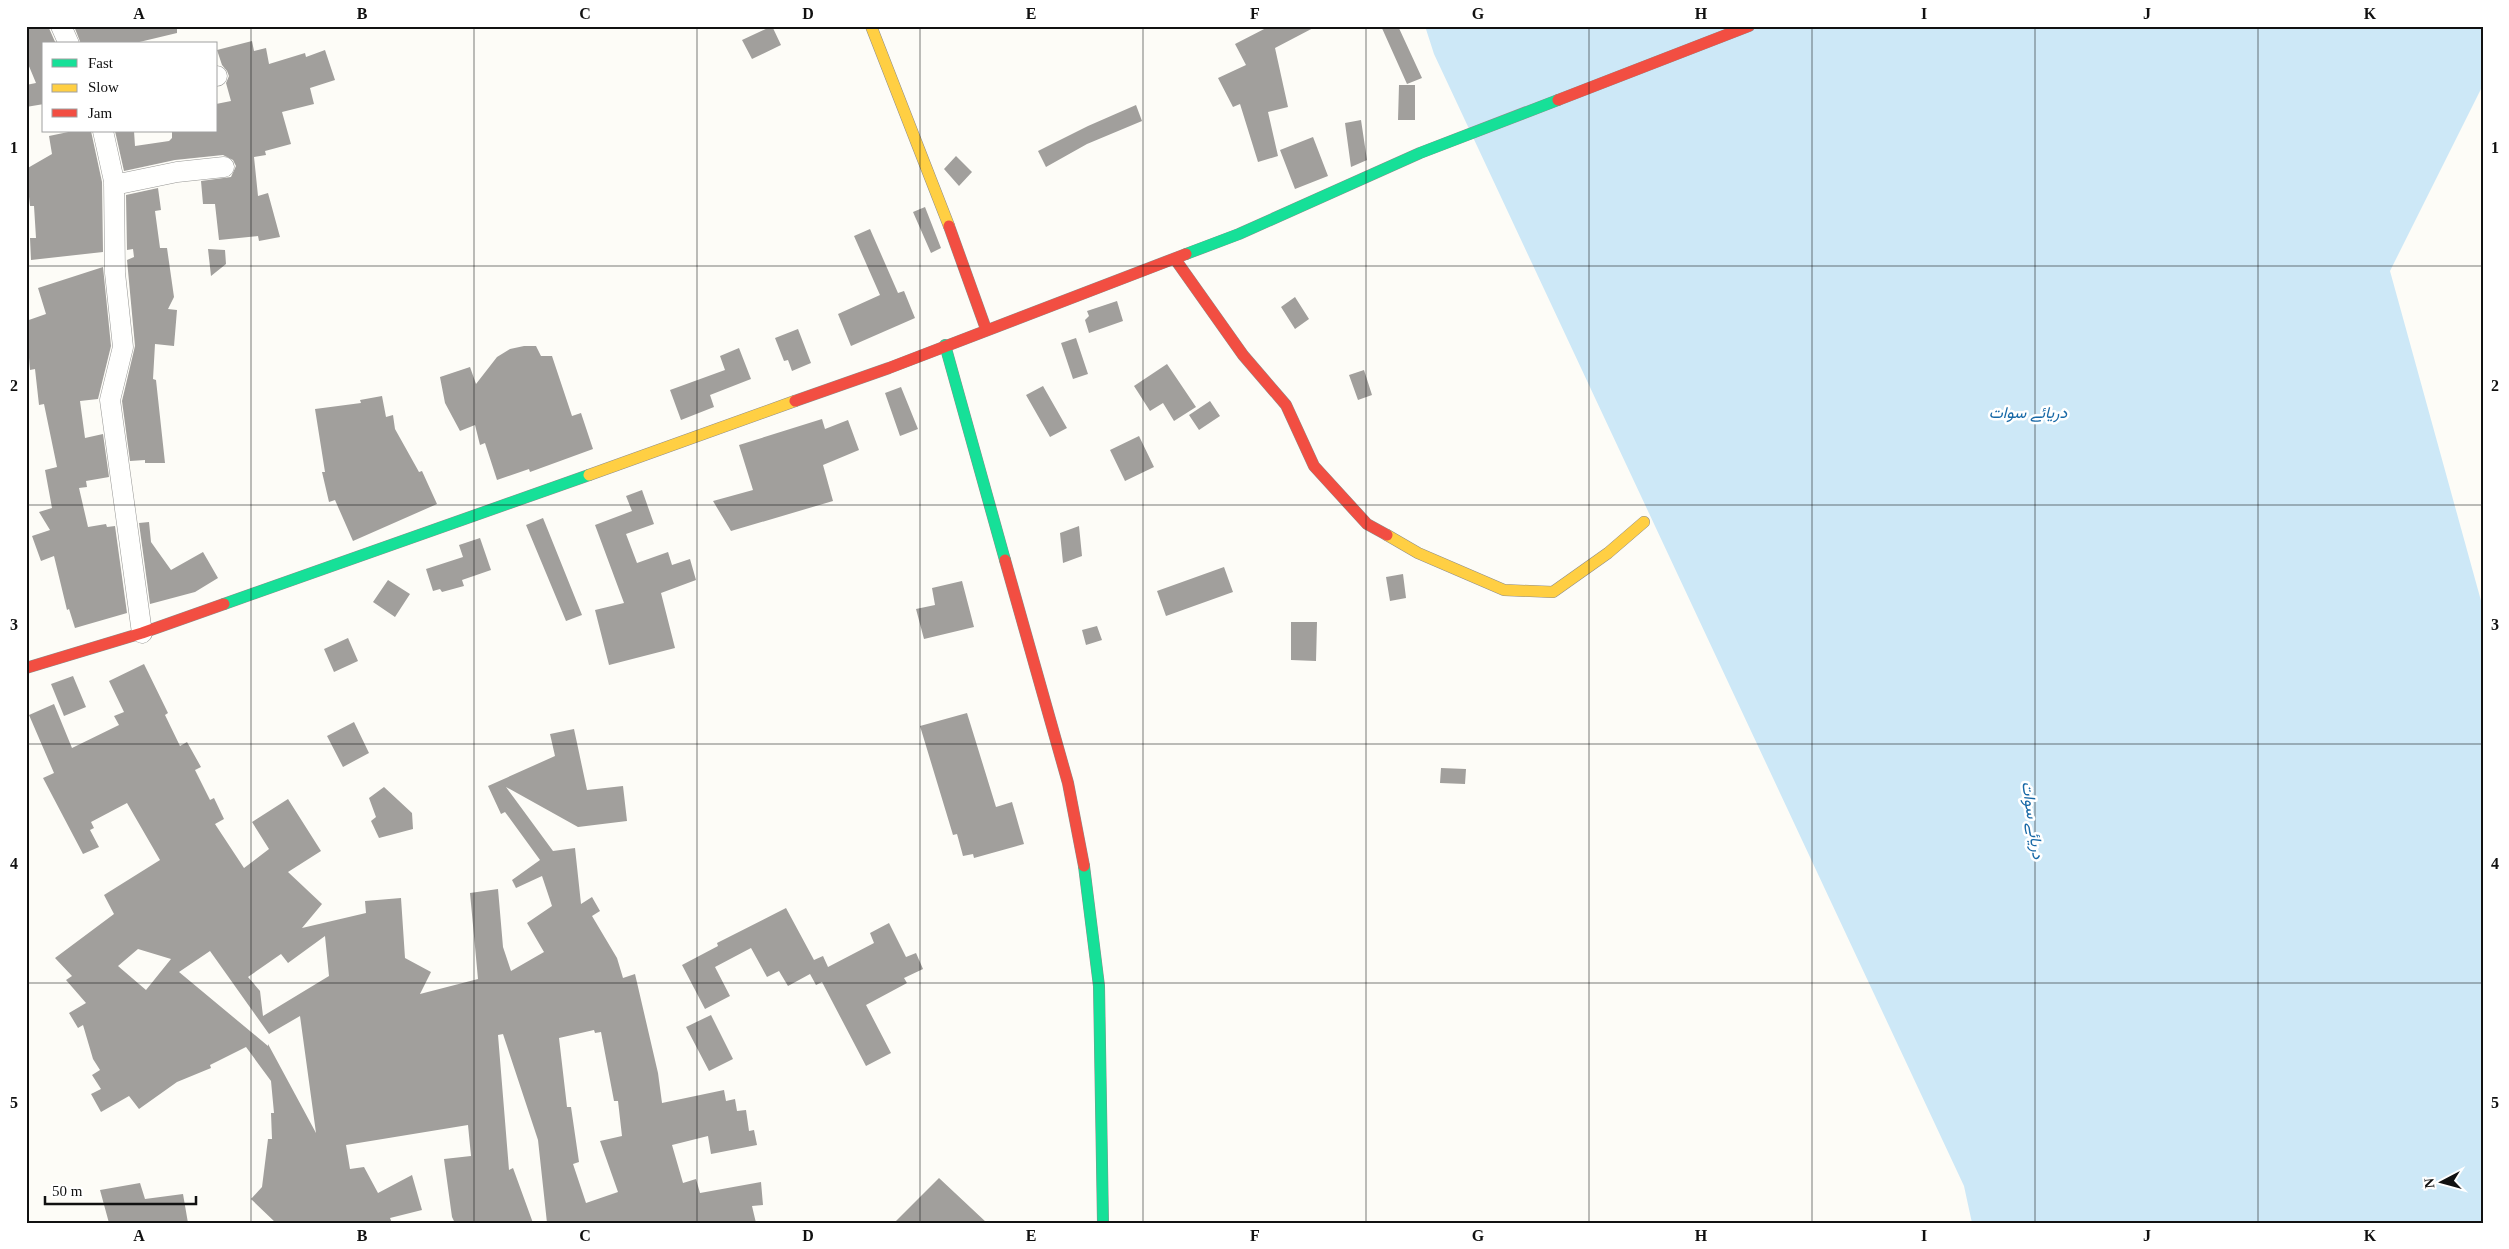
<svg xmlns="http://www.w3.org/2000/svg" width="2509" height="1249" font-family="'Times New Roman',Vazirmatn,serif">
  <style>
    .water { fill: #cde8f7 }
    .building { fill: #a19f9c; fill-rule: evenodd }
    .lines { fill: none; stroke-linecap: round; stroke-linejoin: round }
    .street-casing { stroke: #979795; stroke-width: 21 }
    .fast-casing { stroke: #8e8d8b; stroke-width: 12 }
    .slow-casing { stroke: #8e8d8b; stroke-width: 12 }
    .jam-casing { stroke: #8e8d8b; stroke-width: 12 }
    .street { stroke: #fffffe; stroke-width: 20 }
    .fast { stroke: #16e098; stroke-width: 11 }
    .slow { stroke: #ffcf43; stroke-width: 11 }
    .jam { stroke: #f24e42; stroke-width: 11 }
    .grid { fill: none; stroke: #111; stroke-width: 1; stroke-opacity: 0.55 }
    .labels { text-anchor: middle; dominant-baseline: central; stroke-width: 5; stroke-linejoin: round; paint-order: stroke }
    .water-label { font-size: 16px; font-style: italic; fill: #1768a6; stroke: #fff }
    .neatline { fill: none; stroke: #111; stroke-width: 2 }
    .grid-label { font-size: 16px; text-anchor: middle; font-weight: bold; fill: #111 }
  </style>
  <rect width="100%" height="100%" fill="#fdfcf7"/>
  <path class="water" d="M 1425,26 L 2483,26 L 2483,85 L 2390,271 L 2483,608 L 2483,1223 L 1972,1223 L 1964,1186 L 1434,54 Z"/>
  <path class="building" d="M 26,26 L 48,26 L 56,44 L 44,44 L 44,104 L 26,107 L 26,85 L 36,83 L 26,59 Z
    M 74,26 L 177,26 L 177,33 L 131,44 L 81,44 Z
    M 772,26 L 781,45 L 752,59 L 742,40 Z
    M 1270,26 L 1317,26 L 1275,48 L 1288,107 L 1268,112 L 1278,156 L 1258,162 L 1240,104 L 1233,107 L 1218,78 L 1246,65 L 1235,44 Z
    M 1381,26 L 1398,26 L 1422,78 L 1407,84 Z
    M 252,41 L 254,51 L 266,48 L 269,64 L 305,53 L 306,57 L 325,50 L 335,80 L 310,88 L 314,104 L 282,112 L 291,144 L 265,151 L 266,155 L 254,157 L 258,196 L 268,193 L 280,237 L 259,241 L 258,236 L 219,240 L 215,204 L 203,204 L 201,181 L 231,177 L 236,166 L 233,160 L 223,155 L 175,160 L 124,171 L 115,131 L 134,131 L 135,146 L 169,141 L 172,138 L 172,131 L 216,131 L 216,104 L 231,101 L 226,83 L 229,76 L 227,71 L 222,65 L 217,50 Z
    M 1399,85 L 1415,85 L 1415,120 L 1398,120 Z
    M 1136,105 L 1142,121 L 1087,144 L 1046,167 L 1038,151 L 1088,126 Z
    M 1361,120 L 1367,160 L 1351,167 L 1345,123 Z
    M 73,131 L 91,131 L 102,182 L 103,252 L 31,260 L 30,238 L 36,238 L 34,206 L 30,206 L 26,169 L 52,154 L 49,136 Z
    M 1313,137 L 1328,176 L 1295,189 L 1280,150 Z
    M 956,156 L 972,172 L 959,186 L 944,169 Z
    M 158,188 L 161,210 L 155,211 L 160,248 L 167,248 L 174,297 L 168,309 L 177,310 L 174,346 L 155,344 L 153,379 L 156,380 L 165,463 L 145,463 L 145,460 L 130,461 L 122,401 L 135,346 L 127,260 L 134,257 L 133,249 L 127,250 L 126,195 Z
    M 925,207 L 941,248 L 931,253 L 913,212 Z
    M 870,229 L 898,293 L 904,291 L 915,318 L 851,346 L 838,314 L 880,295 L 854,236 Z
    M 208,249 L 225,250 L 226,264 L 211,276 Z
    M 103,267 L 111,346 L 98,399 L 80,401 L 85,438 L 103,434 L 109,477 L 86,481 L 87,487 L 79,488 L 88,527 L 106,524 L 107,527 L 115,526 L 127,613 L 75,628 L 69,609 L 67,610 L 54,556 L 41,561 L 32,536 L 50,530 L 39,512 L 52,508 L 45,470 L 57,467 L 44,404 L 39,405 L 35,369 L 30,370 L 26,321 L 46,314 L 38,288 Z
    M 1295,297 L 1309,319 L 1295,329 L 1281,307 Z
    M 1117,301 L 1123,321 L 1089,333 L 1085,320 L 1089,316 L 1087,311 Z
    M 798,329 L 811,363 L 792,371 L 788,360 L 784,361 L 775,338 Z
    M 1076,338 L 1088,374 L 1073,379 L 1061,343 Z
    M 524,346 L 536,346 L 541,356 L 552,356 L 572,416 L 581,413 L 593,449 L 530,472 L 529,469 L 497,480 L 485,443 L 480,445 L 475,425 L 460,431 L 445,403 L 440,377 L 470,367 L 476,384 L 497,357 L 510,349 Z
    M 739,348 L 751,379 L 710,395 L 714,407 L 681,420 L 670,390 L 725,370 L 720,356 Z
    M 1167,364 L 1196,407 L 1174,421 L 1163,403 L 1150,411 L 1134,386 Z
    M 1364,370 L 1372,395 L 1358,400 L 1349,375 Z
    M 1043,386 L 1067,428 L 1050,437 L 1026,395 Z
    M 901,387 L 918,429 L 900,436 L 885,393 Z
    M 382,396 L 386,417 L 393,415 L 395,429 L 419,472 L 422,471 L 437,504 L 353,541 L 335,500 L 329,502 L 322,472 L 325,472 L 315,409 L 361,403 L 360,400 Z
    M 1210,401 L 1220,416 L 1199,430 L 1189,415 Z
    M 822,419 L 825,429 L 848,420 L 859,450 L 823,465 L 833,501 L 731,531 L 713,501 L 753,490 L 739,445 Z
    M 1139,436 L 1154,467 L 1125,481 L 1110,450 Z
    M 642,490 L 654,524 L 626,534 L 637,563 L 668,552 L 672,565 L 690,559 L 696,580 L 661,593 L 675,648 L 609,665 L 595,610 L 624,603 L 595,525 L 632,511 L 626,496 Z
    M 543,518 L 582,615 L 566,621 L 526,525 Z
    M 149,522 L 151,542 L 171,570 L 203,552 L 218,578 L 195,592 L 150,604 L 139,523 Z
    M 1079,526 L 1082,556 L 1063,563 L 1060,533 Z
    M 480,538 L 491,570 L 462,580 L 464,586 L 442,592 L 440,589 L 433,591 L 426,569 L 463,557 L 459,545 Z
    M 1224,567 L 1233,592 L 1166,616 L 1157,591 Z
    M 1403,574 L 1406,598 L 1390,601 L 1386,577 Z
    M 388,580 L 410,594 L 395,617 L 373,602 Z
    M 962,581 L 974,627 L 924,639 L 916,609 L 935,605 L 932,588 Z
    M 1291,622 L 1317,622 L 1316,661 L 1291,660 Z
    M 1097,626 L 1102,640 L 1086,645 L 1082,630 Z
    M 348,638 L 358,661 L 334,672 L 324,649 Z
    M 144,664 L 168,713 L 165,715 L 180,746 L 187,742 L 201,767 L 195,770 L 210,800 L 214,798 L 224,819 L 215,824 L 244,868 L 269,849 L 252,822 L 288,799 L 321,851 L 288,872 L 322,904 L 302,928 L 366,913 L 365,901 L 401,898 L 405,958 L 431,972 L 420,994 L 478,979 L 470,893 L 498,889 L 503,947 L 511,971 L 544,952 L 527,923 L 552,906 L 542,876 L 516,888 L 512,880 L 540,860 L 505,812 L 501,814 L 488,786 L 555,756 L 550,734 L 574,729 L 587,790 L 623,786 L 627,821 L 578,827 L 506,787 L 553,851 L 575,848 L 581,904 L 592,897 L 600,911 L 592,916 L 617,958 L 623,978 L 635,974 L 658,1073 L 662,1103 L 724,1090 L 726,1101 L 735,1099 L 737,1111 L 746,1110 L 749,1131 L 754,1130 L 757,1145 L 711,1154 L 708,1136 L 672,1145 L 683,1183 L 696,1179 L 700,1193 L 761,1182 L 763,1205 L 752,1206 L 756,1223 L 547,1223 L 538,1140 L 503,1034 L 498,1035 L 509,1170 L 513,1168 L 533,1223 L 455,1223 L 452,1217 L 444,1159 L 471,1156 L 468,1125 L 346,1145 L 350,1169 L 364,1167 L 378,1193 L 412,1175 L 422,1210 L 390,1218 L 392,1223 L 276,1223 L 251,1199 L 262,1187 L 268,1139 L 272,1139 L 271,1113 L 274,1113 L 271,1081 L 246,1047 L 210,1065 L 211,1068 L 177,1082 L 139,1109 L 129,1096 L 101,1112 L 91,1094 L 101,1089 L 92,1075 L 100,1070 L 93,1059 L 83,1025 L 78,1028 L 69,1013 L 86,1003 L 66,980 L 72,976 L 55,958 L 114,914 L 104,895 L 160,860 L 127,803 L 91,822 L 94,828 L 90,830 L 99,847 L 83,854 L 43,778 L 54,773 L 29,715 L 54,704 L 72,748 L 119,725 L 114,716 L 124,712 L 109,681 ZM 325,936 L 329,976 L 263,1016 L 260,991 L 248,977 L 281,954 L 288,963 ZM 138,949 L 171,959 L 146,990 L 118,966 ZM 210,951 L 269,1034 L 300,1016 L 316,1133 L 268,1044 L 268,1046 L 179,972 ZM 594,1030 L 595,1033 L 601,1032 L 614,1101 L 618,1101 L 622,1136 L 600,1141 L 618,1192 L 586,1203 L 573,1164 L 579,1162 L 571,1107 L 567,1107 L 559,1038 Z
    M 73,676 L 86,707 L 64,716 L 51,684 Z
    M 967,713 L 996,807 L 1012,802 L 1024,844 L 974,858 L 973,854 L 963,856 L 957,834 L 953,835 L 920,726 Z
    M 354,722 L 369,753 L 343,767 L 327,736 Z
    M 1441,768 L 1466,769 L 1465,784 L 1440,783 Z
    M 384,787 L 412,813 L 413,829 L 379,838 L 371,821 L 376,817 L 369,798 Z
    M 786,908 L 814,960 L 823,956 L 828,967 L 874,943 L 870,933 L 889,923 L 906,957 L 916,953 L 923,969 L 904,978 L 907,983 L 866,1005 L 891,1053 L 866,1066 L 822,982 L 816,985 L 810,974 L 788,986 L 779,971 L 767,977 L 751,948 L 715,967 L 730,996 L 705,1009 L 682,965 L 718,946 L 717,943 Z
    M 711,1015 L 733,1059 L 709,1071 L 686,1027 Z
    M 939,1178 L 987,1223 L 894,1223 Z
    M 140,1183 L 145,1199 L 183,1194 L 188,1223 L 109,1223 L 100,1190 Z"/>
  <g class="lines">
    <defs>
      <path id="street" d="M 61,26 L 69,44
        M 216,76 L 217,76
        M 103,131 L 114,181 L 115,273 L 123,347 L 110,400 L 142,633
        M 114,185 L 177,172 L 224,167"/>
      <path id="fast" d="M 1186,254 L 1239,234 L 1420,153 L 1558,100
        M 945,345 L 1005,560
        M 224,604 L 589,475
        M 1084,866 L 1099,986 L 1103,1223"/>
      <path id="slow" d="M 871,26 L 949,226
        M 589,475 L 795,401
        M 1387,535 L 1418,553 L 1504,590 L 1553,592 L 1608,553 L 1644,522"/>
      <path id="jam" d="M 1558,100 L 1749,26
        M 949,226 L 986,329
        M 1175,259 L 1243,355 L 1286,405 L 1314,466 L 1367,524 L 1387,535
        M 795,401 L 889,368 L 1186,254
        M 1005,560 L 1068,783 L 1084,866
        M 26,668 L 142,633 L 224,604"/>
    </defs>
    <use href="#street" class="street-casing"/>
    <use href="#fast" class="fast-casing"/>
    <use href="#slow" class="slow-casing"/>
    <use href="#jam" class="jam-casing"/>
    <use href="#street" class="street"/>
    <use href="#fast" class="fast"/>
    <use href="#slow" class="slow"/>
    <use href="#jam" class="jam"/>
  </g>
  <path class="grid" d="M 251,26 L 251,1223M 474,26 L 474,1223M 697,26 L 697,1223M 920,26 L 920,1223M 1143,26 L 1143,1223M 1366,26 L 1366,1223M 1589,26 L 1589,1223M 1812,26 L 1812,1223M 2035,26 L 2035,1223M 2258,26 L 2258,1223M 26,266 L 2483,266M 26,505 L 2483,505M 26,744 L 2483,744M 26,983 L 2483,983"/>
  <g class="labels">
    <g class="water-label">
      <text x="2028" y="412">دریائے سوات</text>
      <text transform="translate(2033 820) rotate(82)">دریائے سوات</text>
    </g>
  </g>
  <rect width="2509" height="1249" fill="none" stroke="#ffffff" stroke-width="55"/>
  <rect x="42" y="42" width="175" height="90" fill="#ffffff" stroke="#a0a0a0"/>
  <rect x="52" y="59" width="25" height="8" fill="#16e098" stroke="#a0a0a0"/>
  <text x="88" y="68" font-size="15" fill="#111111">Fast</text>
  <rect x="52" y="84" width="25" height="8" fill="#ffcf43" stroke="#a0a0a0"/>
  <text x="88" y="92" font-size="15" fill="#111111">Slow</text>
  <rect x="52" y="109" width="25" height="8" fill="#f24e42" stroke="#a0a0a0"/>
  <text x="88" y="118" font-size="15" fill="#111111">Jam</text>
  <g transform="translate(2442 1182) rotate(264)" stroke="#ffffff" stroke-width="4" paint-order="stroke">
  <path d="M0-4L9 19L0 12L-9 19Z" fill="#111111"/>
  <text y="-8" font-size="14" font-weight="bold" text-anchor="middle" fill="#111111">N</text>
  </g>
  <path d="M45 1196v8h151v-8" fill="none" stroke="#111111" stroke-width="2.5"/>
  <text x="52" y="1196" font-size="15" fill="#111111" stroke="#ffffff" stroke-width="4" paint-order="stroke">50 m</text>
  <rect x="28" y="28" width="2454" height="1194" class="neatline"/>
  <g class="grid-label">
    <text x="139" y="19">A</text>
    <text x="362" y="19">B</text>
    <text x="585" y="19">C</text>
    <text x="808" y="19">D</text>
    <text x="1031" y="19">E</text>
    <text x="1255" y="19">F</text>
    <text x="1478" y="19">G</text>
    <text x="1701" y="19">H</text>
    <text x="1924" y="19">I</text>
    <text x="2147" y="19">J</text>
    <text x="2370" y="19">K</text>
    <text x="14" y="153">1</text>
    <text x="2495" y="153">1</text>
    <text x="14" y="391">2</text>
    <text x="2495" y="391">2</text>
    <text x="14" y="630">3</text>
    <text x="2495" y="630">3</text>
    <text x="14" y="869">4</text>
    <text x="2495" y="869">4</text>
    <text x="14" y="1108">5</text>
    <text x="2495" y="1108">5</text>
    <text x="139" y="1241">A</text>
    <text x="362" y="1241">B</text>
    <text x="585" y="1241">C</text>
    <text x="808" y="1241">D</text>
    <text x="1031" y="1241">E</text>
    <text x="1255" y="1241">F</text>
    <text x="1478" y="1241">G</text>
    <text x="1701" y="1241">H</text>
    <text x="1924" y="1241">I</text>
    <text x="2147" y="1241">J</text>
    <text x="2370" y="1241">K</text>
  </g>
</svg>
